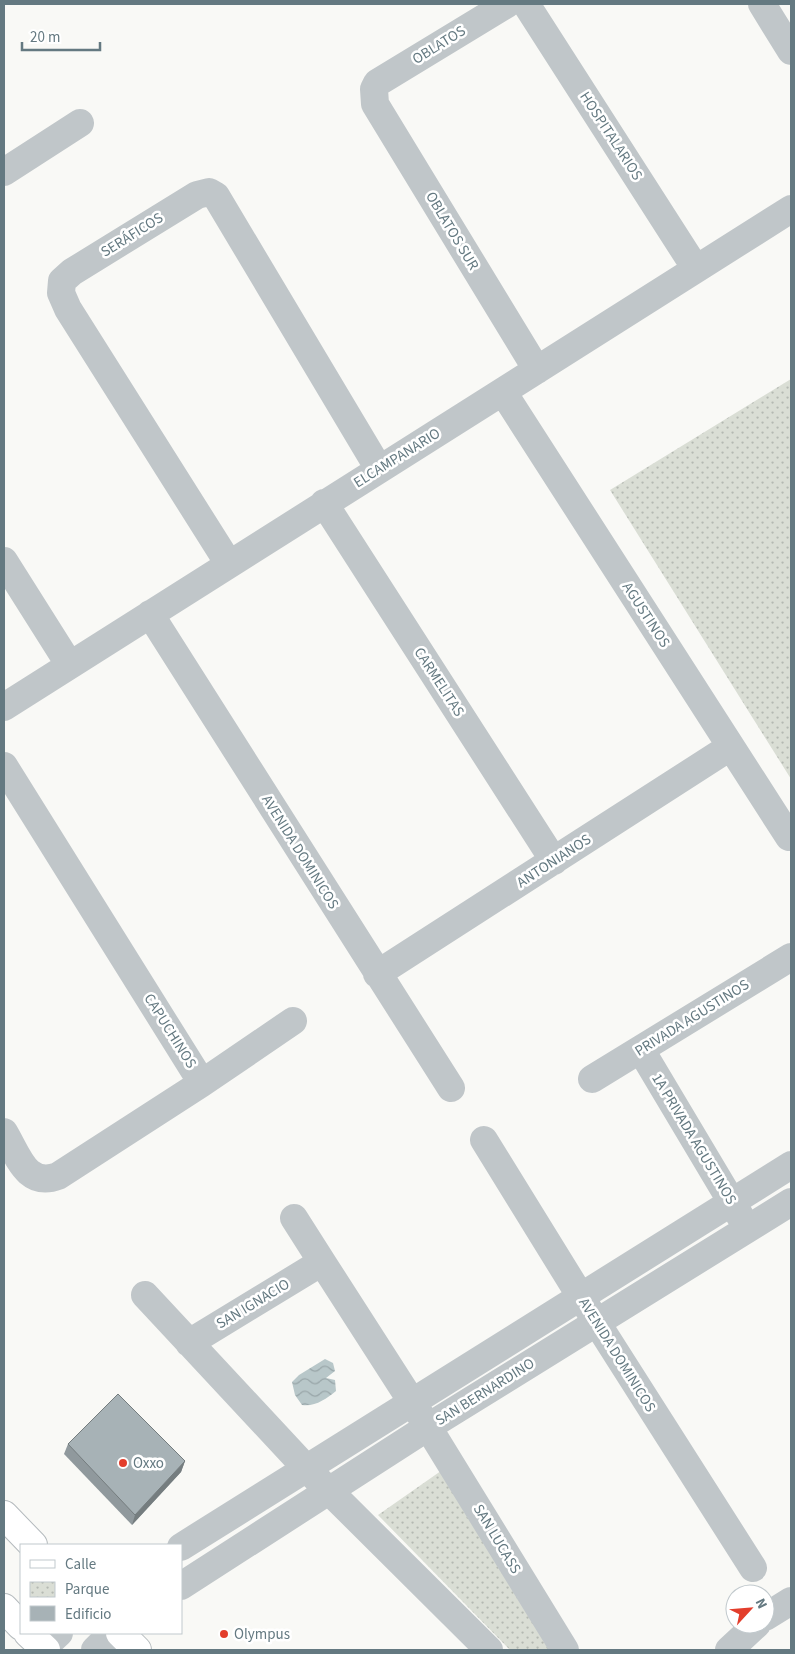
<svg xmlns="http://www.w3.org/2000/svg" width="795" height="1654" font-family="'Source Sans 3',sans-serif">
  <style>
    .park { fill: url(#park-dots) }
    .water { fill: url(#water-waves) }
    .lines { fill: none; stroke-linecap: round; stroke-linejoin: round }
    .major-casing { stroke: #b4babd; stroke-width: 30 }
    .minor { stroke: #c0c6c9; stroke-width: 28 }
    .major { stroke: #fff; stroke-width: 28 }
    .wall { fill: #90999d }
    .shaded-wall { fill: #757d7f }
    .building { fill: #a7b2b6; stroke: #757d7f }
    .poi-dot { fill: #e33e2c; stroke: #fff; stroke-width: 2 }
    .labels { text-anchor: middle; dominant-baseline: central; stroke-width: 5; stroke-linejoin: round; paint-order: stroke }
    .street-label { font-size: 15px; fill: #647981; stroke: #fff }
    .poi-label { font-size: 15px; fill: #647981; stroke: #fff; text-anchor: start }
  </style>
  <defs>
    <pattern id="park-dots" width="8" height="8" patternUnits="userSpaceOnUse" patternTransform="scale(1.25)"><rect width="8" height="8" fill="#daded5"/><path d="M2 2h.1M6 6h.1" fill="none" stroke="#b4b9b2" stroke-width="1.8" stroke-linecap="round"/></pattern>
    <pattern id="water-waves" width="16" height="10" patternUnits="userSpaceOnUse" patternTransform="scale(1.25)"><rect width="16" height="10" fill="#b8c7c9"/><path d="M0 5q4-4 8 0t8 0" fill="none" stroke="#99a6a9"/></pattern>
  </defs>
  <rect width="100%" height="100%" fill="#f9f9f6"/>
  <path class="park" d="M 791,379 L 791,779 L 610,490 Z
    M 448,1466 L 550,1650 L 510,1650 L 378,1515 Z"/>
  <path class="water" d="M 325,1359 L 333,1363 L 335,1371 L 326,1378 L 335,1380 L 336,1391 C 326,1399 315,1407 302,1405 L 295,1395 L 292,1382 L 299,1375 Z"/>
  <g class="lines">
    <defs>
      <path id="major" d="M 4,1515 L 33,1545
        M 4,1608 L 21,1626
        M 28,1633 L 46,1650
        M 120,1633 L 137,1650"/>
    </defs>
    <use href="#major" class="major-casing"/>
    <path class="minor" d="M 507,4 L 377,83 L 374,89 L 375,104 L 537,370
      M 526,4 L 696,269
      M 762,4 L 791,51
      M 4,172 L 80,123
      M 503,392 L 789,837
      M 324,503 L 554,861
      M 4,561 L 69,664
      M 229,564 L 68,309 L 61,293 L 62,281 L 72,272 L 197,195 L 209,192 L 216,196 L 379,469
      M 150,614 L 451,1088
      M 4,707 L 791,209
      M 4,766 L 202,1083 L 58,1176 C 26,1188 18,1155 4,1132
      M 377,974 L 730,747
      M 641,1050 L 740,1216
      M 592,1079 L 791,957
      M 202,1083 L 293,1021
      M 484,1140 L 597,1323 L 753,1568
      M 294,1218 L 322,1262
      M 145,1295 L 307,1469 L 489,1650
      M 189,1343 L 322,1262 L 428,1427 L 565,1650
      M 181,1547 L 791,1165
      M 181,1586 L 428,1427 L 791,1202
      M 765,1617 L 791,1601
      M 41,1650 L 59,1633
      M 95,1650 L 112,1633
      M 729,1650 L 757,1624"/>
    <use href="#major" class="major"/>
  </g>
  <path class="wall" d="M 68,1444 L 185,1461 L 181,1472 L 132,1525 L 64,1454 Z"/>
  <path class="shaded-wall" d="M 185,1461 L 181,1472 L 132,1525 L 135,1515 Z"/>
  <path class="building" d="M 118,1394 L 185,1461 L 135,1515 L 68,1444 Z"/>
  <g class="poi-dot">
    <circle cx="123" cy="1463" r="5"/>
    <circle cx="224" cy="1634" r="5"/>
  </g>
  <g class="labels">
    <g class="street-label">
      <text transform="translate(439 45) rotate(-32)">OBLATOS</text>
      <text transform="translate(611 136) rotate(57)">HOSPITALARIOS</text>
      <text transform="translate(452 231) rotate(59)">OBLATOS SUR</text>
      <text transform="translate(132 235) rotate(-32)">SERÁFICOS</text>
      <text transform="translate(397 458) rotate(-32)">ELCAMPANARIO</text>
      <text transform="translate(646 615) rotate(57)">AGUSTINOS</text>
      <text transform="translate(439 682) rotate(57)">CARMELITAS</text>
      <text transform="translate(300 852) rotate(58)">AVENIDA DOMINICOS</text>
      <text transform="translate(554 861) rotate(-33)">ANTONIANOS</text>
      <text transform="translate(692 1018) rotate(-32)">PRIVADA AGUSTINOS</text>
      <text transform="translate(170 1031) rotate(58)">CAPUCHINOS</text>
      <text transform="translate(694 1139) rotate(59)">1A PRIVADA AGUSTINOS</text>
      <text transform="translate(253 1304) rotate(-31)">SAN IGNACIO</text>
      <text transform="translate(617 1355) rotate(58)">AVENIDA DOMINICOS</text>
      <text transform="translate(485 1392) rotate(-32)">SAN BERNARDINO</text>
      <text transform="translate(497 1539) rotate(59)">SAN LUCASS</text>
    </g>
    <g class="poi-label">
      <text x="133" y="1463">Oxxo</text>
      <text x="234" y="1634">Olympus</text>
    </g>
  </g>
  <rect width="795" height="1654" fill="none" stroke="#647981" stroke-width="10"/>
  <rect x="20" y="1544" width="162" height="90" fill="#ffffff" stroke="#c1c9cd"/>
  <rect x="30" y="1560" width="25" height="8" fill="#ffffff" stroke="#c1c9cd"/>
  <text x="65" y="1569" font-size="15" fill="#647981">Calle</text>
  <rect x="30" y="1582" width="25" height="15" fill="url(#park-dots)" stroke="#c1c9cd"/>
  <text x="65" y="1594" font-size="15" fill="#647981">Parque</text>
  <rect x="30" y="1606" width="25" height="15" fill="#a7b2b6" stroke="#c1c9cd"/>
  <text x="65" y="1619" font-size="15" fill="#647981">Edificio</text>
  <g transform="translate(750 1609) rotate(64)"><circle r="24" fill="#ffffff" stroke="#c1c9cd"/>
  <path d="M0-4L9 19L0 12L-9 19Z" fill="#e33e2c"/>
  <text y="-8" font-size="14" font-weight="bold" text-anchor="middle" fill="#647981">N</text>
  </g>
  <path d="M22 42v8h78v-8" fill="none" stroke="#647981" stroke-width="2.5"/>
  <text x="30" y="42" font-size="15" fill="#647981" stroke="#ffffff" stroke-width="4" paint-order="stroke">20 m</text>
</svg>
